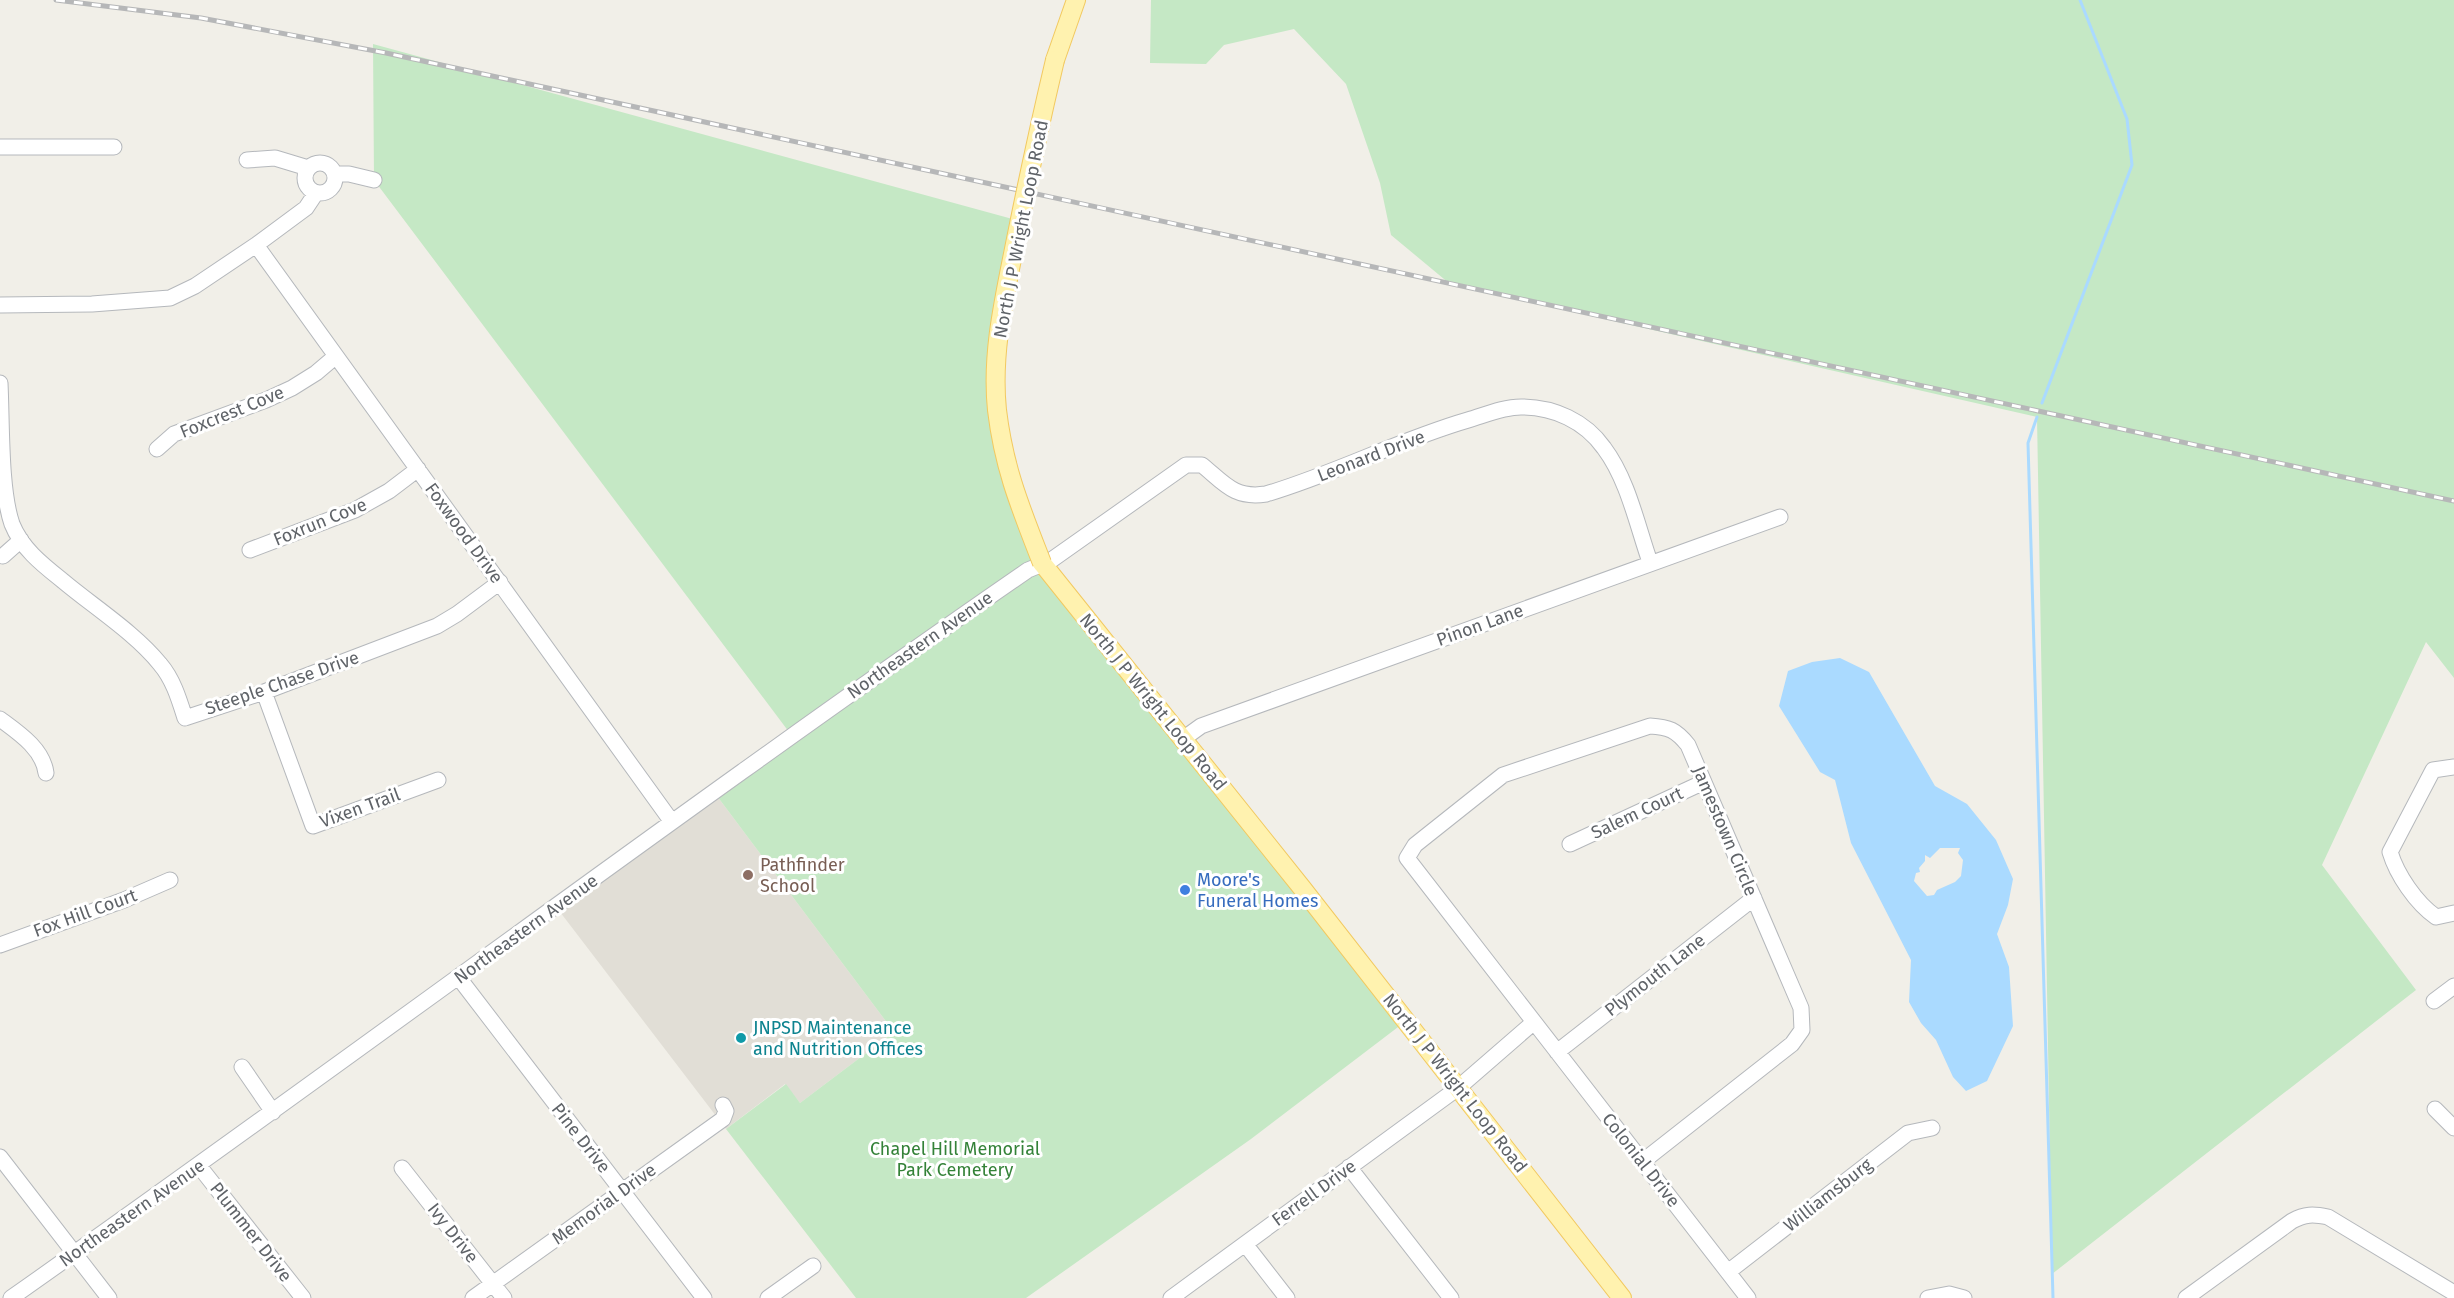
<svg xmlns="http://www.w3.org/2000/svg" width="2454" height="1298" font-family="'Fira Sans',sans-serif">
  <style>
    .education { fill: #e1ded6 }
    .green { fill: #c5e8c5 }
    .water { fill: #aadaff; fill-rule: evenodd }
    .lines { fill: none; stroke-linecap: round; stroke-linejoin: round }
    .stream { stroke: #aadaff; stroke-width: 3 }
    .minor-casing { stroke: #b5b8bc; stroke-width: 17 }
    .major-casing { stroke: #f2c960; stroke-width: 20 }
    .minor { stroke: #fff; stroke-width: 15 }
    .major { stroke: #fff2af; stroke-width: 18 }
    .rail-casing { stroke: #b6b7b8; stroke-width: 5 }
    .rail { stroke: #fff; stroke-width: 3; stroke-dasharray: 9; stroke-linecap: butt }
    .major-bridge-casing { stroke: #f2c960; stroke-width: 20; stroke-linecap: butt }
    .major-bridge { stroke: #fff2af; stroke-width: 18 }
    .education-dot { fill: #8d6e63; stroke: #fff; stroke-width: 2 }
    .shop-dot { fill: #3f7fe0; stroke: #fff; stroke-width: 2 }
    .culture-dot { fill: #0f9aa8; stroke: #fff; stroke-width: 2 }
    .labels { text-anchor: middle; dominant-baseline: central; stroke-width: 6; stroke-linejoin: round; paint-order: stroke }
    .street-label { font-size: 18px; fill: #5f6368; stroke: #fff }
    .education-label { font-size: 18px; fill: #785e54; stroke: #fff; text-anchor: start }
    .shop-label { font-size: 18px; fill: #366cbe; stroke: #fff; text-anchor: start }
    .culture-label { font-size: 18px; fill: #0d838f; stroke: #fff; text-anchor: start }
    .park-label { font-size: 18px; fill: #348238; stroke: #fff }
  </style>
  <rect width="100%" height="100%" fill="#f1efe8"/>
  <path class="education" d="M 714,792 L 894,1032 L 800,1103 L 785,1084 L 726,1129 L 557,908 Z"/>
  <path class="green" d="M 1151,0 L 2454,0 L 2454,678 L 2426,642 L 2322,865 L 2416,990 L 2052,1274 L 2037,417 L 1450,284 L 1391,235 L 1380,183 L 1346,84 L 1294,29 L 1224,45 L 1206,64 L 1150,63 Z
    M 373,44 L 1020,221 L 996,378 L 1033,541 L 1406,1021 L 1251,1139 L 1026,1298 L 856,1298 L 726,1129 L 786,1084 L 800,1103 L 894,1032 L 714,792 L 792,736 L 374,180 Z"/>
  <path class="water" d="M 1840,658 L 1869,672 L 1935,786 L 1967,804 L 1996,840 L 2013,879 L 2008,905 L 1997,934 L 2009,967 L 2013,1026 L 1987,1081 L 1966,1091 L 1953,1077 L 1936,1040 L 1921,1023 L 1909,1002 L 1911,960 L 1851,843 L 1835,780 L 1820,772 L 1779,706 L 1788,671 L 1812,662 ZM 1940,848 L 1960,848 L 1958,853 L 1963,860 L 1961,876 L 1955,882 L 1937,890 L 1934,895 L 1927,896 L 1914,881 L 1916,873 L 1920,872 L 1919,868 L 1925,861 L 1925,855 L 1930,858 Z"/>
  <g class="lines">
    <path class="stream" d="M 2042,403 L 2132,165 L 2127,119 L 2080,0
      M 2037,417 L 2028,443 L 2053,1298"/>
    <defs>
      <path id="minor" d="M 0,147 L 114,147
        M 247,160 L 275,158 L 308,168
        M305 178a15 15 0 1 1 30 0a15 15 0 1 1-30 0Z
        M 335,174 L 349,174 L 374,180
        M 256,245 L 672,822
        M 0,305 L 92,304 L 170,298 L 195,286 L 256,245 L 306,208 L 316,193
        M 0,383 C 2,423 0,489 12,524 C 22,549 43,565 63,581 C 94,607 135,633 160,664 C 173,679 179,699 185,718 L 264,692 L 437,626 L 457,614 L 500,582
        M 157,449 L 174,434 L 266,400 L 292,388 L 316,373 L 336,356
        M 250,550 L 355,510 L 389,491 L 418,469
        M 3,556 L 21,540
        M 264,692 L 313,826 L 438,780
        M 0,719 C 19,733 43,749 46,773
        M 1183,739 L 1201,726 L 1780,517
        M 2454,767 L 2433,770 L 2390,852 C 2397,875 2416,903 2436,917 L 2454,913
        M 1570,844 L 1704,782
        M 0,945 L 124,900 L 170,880
        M 459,978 L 704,1298
        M 2434,1001 L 2454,986
        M 1557,1052 L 1754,898
        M 242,1067 L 273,1112
        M 2435,1109 L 2454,1128
        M 0,1157 L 109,1298
        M 1642,1162 L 1792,1044 L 1802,1030 L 1801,1008 L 1688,745 C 1676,730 1669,727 1650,726 L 1503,775 L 1415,845 L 1407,858 L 1748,1298
        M 199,1166 L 303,1298
        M 1349,1167 L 1451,1298
        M 402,1168 L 504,1298
        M 1245,1244 L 1287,1298
        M 1728,1272 L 1908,1133 L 1932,1128
        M 11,1298 C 352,1058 685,807 1028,570 L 1050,561 L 1186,465 L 1202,465 C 1224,483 1234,499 1266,494 C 1334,474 1399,440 1468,420 C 1485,415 1503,407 1521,407 C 1554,407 1585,421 1604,448 C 1628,480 1637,525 1650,562
        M 473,1298 L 723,1119 L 726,1111 L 723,1105
        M 768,1298 L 813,1266
        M 1171,1298 L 1458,1088 L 1534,1022
        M 1928,1298 L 1949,1294 L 1964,1298
        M 2186,1298 L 2292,1221 C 2305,1214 2313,1214 2328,1217 L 2454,1293"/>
      <path id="major" d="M 1055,60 L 1076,0
        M 1042,563 L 1302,888 L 1622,1298"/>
    </defs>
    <use href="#minor" class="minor-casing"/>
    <use href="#major" class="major-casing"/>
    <use href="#minor" class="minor"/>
    <use href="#major" class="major"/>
    <defs>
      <path id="rail" d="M 56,0 L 201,18 L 386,53 L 2454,501"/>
    </defs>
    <use href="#rail" class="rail-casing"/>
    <use href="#rail" class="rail"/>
    <defs>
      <path id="major-bridge" d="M 1042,563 C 1021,509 1004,469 997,410 C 991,352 1005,295 1016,239 C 1028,179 1041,119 1055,60"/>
    </defs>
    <use href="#major-bridge" class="major-bridge-casing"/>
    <use href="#major-bridge" class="major-bridge"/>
  </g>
  <circle class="education-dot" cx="748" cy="875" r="6"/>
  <circle class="shop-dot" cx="1185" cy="890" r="6"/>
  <circle class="culture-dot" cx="741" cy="1038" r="6"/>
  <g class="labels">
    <g class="street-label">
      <text transform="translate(1021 229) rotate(-79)">North J P Wright Loop Road</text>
      <text transform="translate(232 412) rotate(-22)">Foxcrest Cove</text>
      <text transform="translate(1371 456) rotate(-21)">Leonard Drive</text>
      <text transform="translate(320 522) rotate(-22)">Foxrun Cove</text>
      <text transform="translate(464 533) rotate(54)">Foxwood Drive</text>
      <text transform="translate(1480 625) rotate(-20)">Pinon Lane</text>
      <text transform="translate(920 645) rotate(-35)">Northeastern Avenue</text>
      <text transform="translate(282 683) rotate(-19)">Steeple Chase Drive</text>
      <text transform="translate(1153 702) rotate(51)">North J P Wright Loop Road</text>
      <text transform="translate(360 808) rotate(-20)">Vixen Trail</text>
      <text transform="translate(1637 813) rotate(-25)">Salem Court</text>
      <text transform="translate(1725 831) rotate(67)">Jamestown Circle</text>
      <text transform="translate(85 913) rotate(-20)">Fox Hill Court</text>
      <text transform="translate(526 929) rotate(-36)">Northeastern Avenue</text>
      <text transform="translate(1655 975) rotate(-38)">Plymouth Lane</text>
      <text transform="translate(1455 1083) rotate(52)">North J P Wright Loop Road</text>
      <text transform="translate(581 1138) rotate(52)">Pine Drive</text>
      <text transform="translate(1641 1160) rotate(52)">Colonial Drive</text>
      <text transform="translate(1314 1193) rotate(-36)">Ferrell Drive</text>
      <text transform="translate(1828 1195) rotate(-38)">Williamsburg</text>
      <text transform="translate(604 1204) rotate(-36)">Memorial Drive</text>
      <text transform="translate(132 1213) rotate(-35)">Northeastern Avenue</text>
      <text transform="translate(251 1232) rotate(52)">Plummer Drive</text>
      <text transform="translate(453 1233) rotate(52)">Ivy Drive</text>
    </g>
    <g class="education-label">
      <text x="760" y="865">Pathfinder<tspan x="760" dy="21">School</tspan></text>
    </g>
    <g class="shop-label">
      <text x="1197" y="880">Moore's<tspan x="1197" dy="21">Funeral Homes</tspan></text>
    </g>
    <g class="culture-label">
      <text x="753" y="1028">JNPSD Maintenance<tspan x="753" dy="21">and Nutrition Offices</tspan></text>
    </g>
    <g class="park-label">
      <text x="955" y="1149">Chapel Hill Memorial<tspan x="955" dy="21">Park Cemetery</tspan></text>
    </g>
  </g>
</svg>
